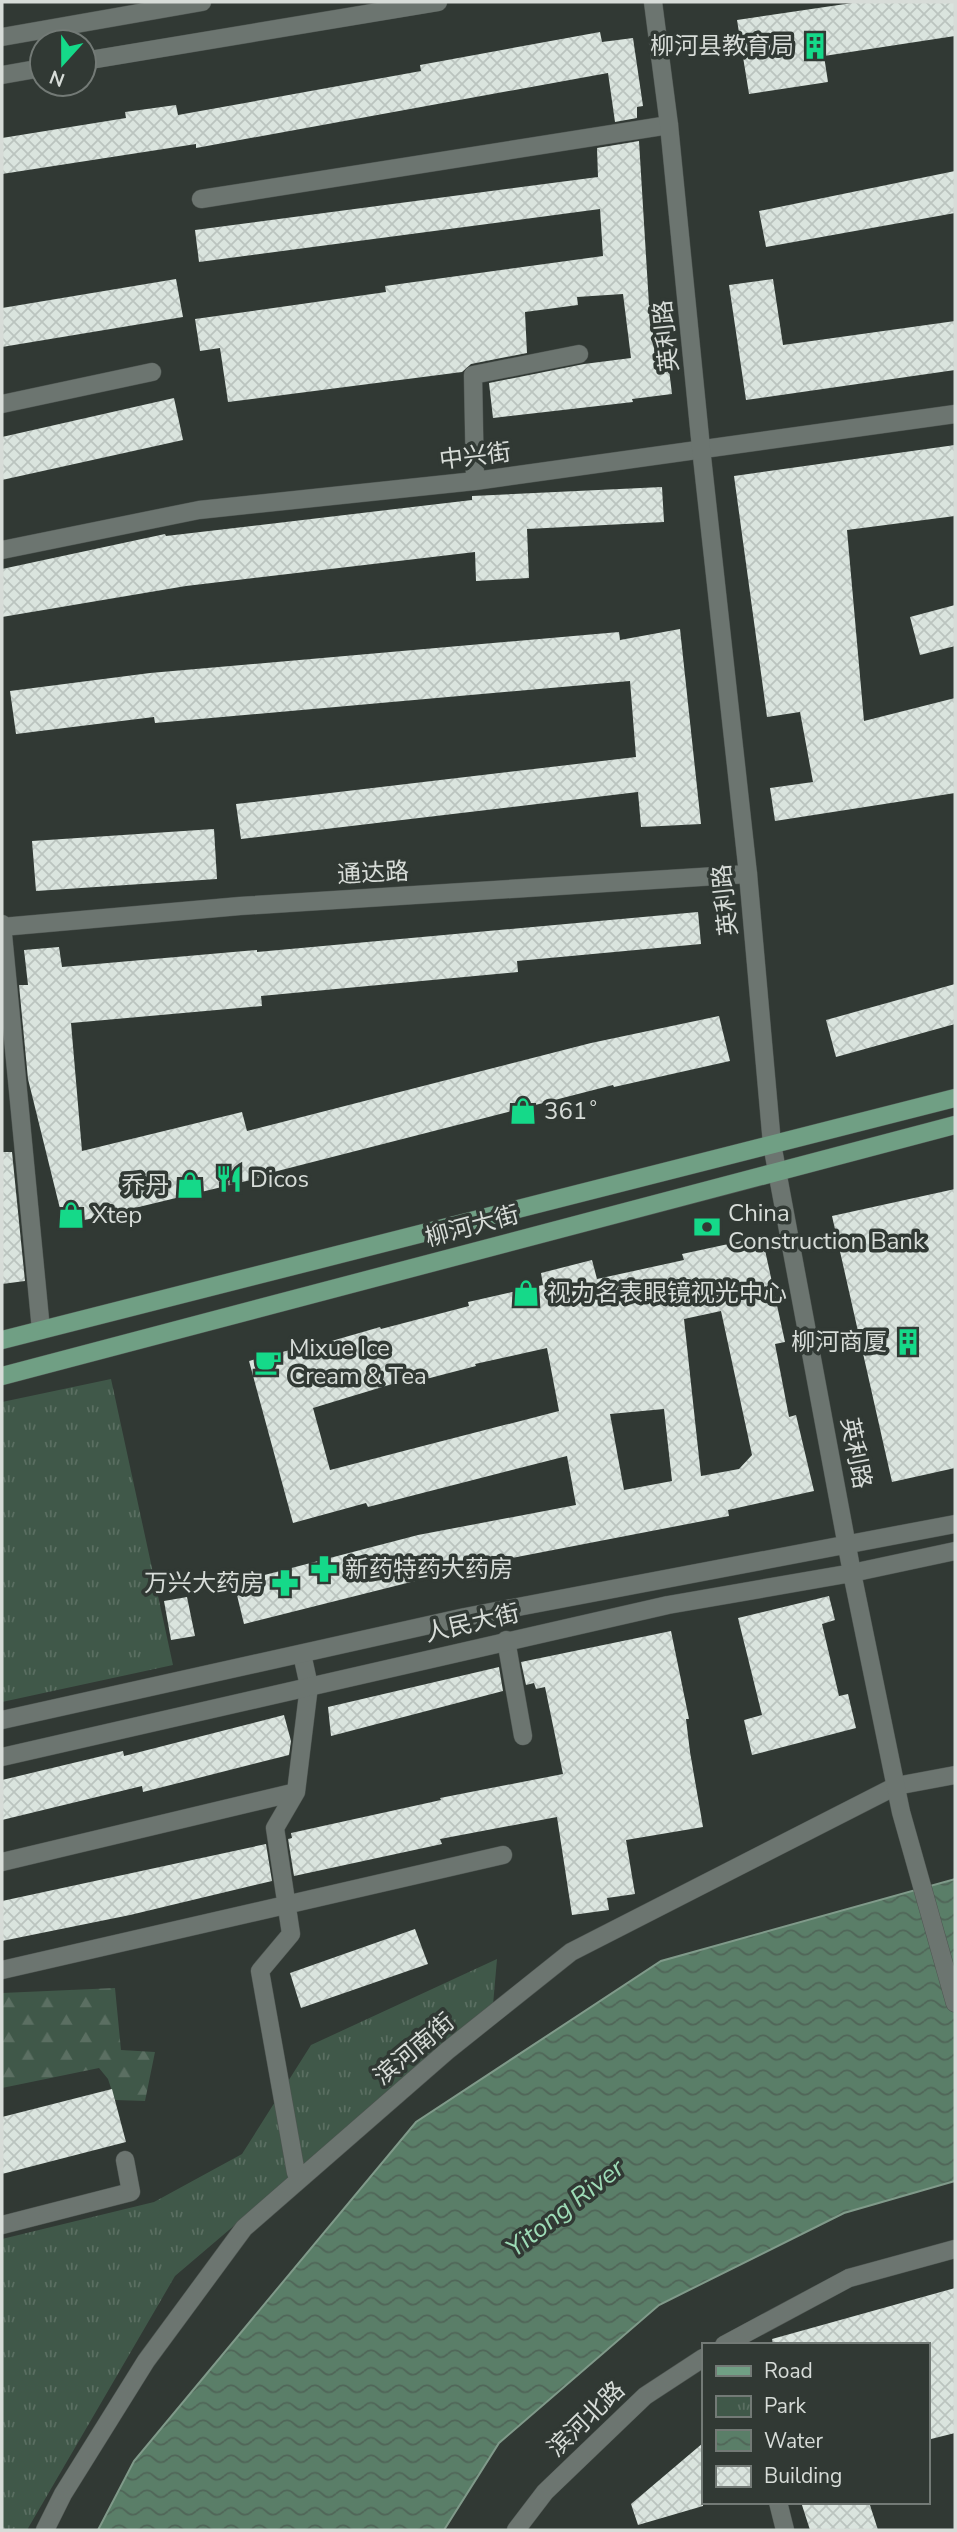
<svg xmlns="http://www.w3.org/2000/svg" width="957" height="2532" font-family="'Nunito Sans','Noto Sans SC',sans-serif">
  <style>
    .forest { fill: url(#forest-firs) }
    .park { fill: url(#park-tufts) }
    .water { fill: url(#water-waves); stroke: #809a8a; stroke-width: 2 }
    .building { fill: url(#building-cross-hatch); fill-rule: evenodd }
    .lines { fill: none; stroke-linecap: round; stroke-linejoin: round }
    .minor-casing { stroke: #4e5551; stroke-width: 19 }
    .tertiary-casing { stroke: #4e5551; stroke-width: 19 }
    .primary-casing { stroke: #4e5551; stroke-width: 19 }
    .minor { stroke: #6c7570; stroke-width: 18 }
    .tertiary { stroke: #6c7570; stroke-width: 18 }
    .primary { stroke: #709f84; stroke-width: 18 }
    .labels { text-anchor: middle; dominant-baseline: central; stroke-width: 7; stroke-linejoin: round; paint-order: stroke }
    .poi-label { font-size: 24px; fill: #d7dcd8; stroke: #313934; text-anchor: start }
    .street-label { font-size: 24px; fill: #d7dcd8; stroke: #313934 }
    .water-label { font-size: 26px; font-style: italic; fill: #9ddbb6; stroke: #313934 }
  </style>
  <defs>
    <pattern id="forest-firs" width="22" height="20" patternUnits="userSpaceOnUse" patternTransform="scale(1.75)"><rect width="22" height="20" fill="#405849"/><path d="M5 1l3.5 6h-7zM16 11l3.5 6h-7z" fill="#5b6f62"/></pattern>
    <pattern id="park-tufts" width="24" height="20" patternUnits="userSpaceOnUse" patternTransform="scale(1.75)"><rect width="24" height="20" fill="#405849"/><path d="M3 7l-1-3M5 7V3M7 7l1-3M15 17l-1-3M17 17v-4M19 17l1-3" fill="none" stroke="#5b6f62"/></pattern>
    <pattern id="water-waves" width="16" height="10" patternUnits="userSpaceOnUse" patternTransform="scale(1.75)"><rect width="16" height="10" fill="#5a7e68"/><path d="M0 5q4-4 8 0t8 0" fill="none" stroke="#506658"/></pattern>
    <pattern id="building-cross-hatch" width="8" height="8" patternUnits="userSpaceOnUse" patternTransform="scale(1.75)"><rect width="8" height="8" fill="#dae4de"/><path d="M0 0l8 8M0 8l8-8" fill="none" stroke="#bbc4bf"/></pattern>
  </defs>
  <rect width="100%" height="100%" fill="#313934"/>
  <path class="forest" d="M 115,1988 L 121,2050 L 155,2052 L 145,2101 L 115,2100 L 108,2079 L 99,2068 L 2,2088 L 2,1993 Z"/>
  <path class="park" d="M 111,1379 L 173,1665 L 2,1702 L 2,1402 Z
    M 497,1959 L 493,2005 L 175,2276 L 27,2530 L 2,2530 L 2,2239 L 154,2202 L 242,2154 L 311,2045 Z"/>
  <path class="water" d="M 955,1879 L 955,2181 L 844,2213 L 659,2305 L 499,2443 L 444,2530 L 98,2530 L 134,2461 L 416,2122 L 661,1961 Z"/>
  <path class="building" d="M 859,2 L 955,2 L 955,36 L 824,56 L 828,82 L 749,94 L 737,20 Z
    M 600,32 L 602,42 L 633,38 L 643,106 L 637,107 L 637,118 L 615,122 L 608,73 L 196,148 L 196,144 L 2,174 L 2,138 L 126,118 L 125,112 L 176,105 L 178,115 L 421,71 L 420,65 Z
    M 639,141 L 649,305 L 661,304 L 672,394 L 632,399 L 633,402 L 493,418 L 489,383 L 584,364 L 631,358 L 623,294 L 577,297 L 578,305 L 525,312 L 527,353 L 471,364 L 462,372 L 228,402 L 220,348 L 200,351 L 195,319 L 386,292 L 385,286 L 603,256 L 600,209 L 199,262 L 195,230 L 598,177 L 597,148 Z
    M 955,171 L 955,213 L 766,247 L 759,211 Z
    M 176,279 L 183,317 L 2,347 L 2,308 Z
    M 773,279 L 783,345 L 955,321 L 955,370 L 746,400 L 729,285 Z
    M 174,398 L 183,440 L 2,480 L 2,437 Z
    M 955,445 L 955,516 L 847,530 L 864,721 L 955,698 L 955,793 L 775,821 L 770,788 L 813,782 L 800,712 L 767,717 L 734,476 Z
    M 662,487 L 664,522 L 527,529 L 529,578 L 476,581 L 475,552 L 186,586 L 2,617 L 2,569 L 165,534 L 166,536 L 472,500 L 472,496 Z
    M 955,605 L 955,646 L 920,655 L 910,617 Z
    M 680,629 L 701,824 L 641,827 L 638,792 L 241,839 L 236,804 L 636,757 L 630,681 L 155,723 L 154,717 L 16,734 L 10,691 L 150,673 L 619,632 L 620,640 Z
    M 214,829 L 217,879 L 36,891 L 32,841 Z
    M 698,912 L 701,944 L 517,961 L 518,972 L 261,996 L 262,1006 L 71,1023 L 82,1151 L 242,1112 L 247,1131 L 591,1043 L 719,1016 L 730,1061 L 614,1087 L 613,1085 L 258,1176 L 259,1178 L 64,1225 L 28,1079 L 19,985 L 28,985 L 24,950 L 59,947 L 62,967 L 257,950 L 257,952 Z
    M 955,984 L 955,1024 L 836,1057 L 826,1020 Z
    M 2,1152 L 12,1152 L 25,1281 L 2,1284 Z
    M 955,1189 L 955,1468 L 892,1482 L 832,1216 Z
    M 747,1240 L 765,1250 L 785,1342 L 775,1344 L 789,1417 L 796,1415 L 814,1491 L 728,1510 L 729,1516 L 414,1577 L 415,1581 L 244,1624 L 234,1583 L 418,1535 L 576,1505 L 567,1456 L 368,1507 L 366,1503 L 293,1523 L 249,1361 L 297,1348 L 297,1351 L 380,1327 L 381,1329 L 469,1306 L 468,1302 L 543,1285 L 541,1273 L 592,1260 L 597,1279 L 684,1260 L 682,1254 ZM 721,1311 L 752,1455 L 739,1469 L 701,1476 L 684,1319 ZM 547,1348 L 559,1411 L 330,1470 L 313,1408 L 402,1381 L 403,1385 L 476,1366 L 475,1364 ZM 664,1409 L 672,1481 L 624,1490 L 610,1414 Z
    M 829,1596 L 835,1620 L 822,1624 L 839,1696 L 848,1694 L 856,1728 L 752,1755 L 744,1720 L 762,1715 L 738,1618 Z
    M 187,1597 L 195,1636 L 171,1640 L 164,1601 Z
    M 671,1631 L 689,1719 L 686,1719 L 690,1752 L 703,1827 L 626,1840 L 635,1894 L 607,1898 L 609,1910 L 572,1915 L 557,1817 L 440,1839 L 442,1844 L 294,1876 L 288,1839 L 292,1838 L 291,1833 L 441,1800 L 440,1798 L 563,1774 L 545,1687 L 536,1689 L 534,1683 L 526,1685 L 521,1662 Z
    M 499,1667 L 503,1691 L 331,1736 L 328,1707 Z
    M 284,1715 L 291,1741 L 289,1755 L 143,1792 L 142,1786 L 2,1820 L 2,1780 L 123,1751 L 124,1756 Z
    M 266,1844 L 272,1881 L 130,1915 L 2,1941 L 2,1901 Z
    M 415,1929 L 428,1964 L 301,2008 L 290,1973 Z
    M 112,2089 L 126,2142 L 2,2174 L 2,2117 Z
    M 955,2288 L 955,2433 L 927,2440 L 927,2345 L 773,2345 L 772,2339 Z
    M 703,2443 L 703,2506 L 638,2525 L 631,2504 Z
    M 801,2502 L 869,2502 L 878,2530 L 810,2530 Z"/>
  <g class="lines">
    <defs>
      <path id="minor" d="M 201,199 L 669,125
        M 2,404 L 152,372
        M 475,481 L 473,375 L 579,354
        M 2,550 L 199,510 L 475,481 L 955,414
        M 2,924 L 41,1330
        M 2,927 L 240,906 L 748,874
        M 506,1640 L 523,1736
        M 2,1862 L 296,1792
        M 2,1970 L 503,1855
        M 296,2173 L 260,1971 L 291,1934 L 275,1828 L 296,1792 L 309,1686 L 302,1654
        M 2,2225 L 131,2192 L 125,2160
        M 724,2345 L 849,2278 L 955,2249
        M 778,2502 L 785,2530
        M 45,2530 L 63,2494 L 146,2361 L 244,2228 L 447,2051 L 571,1952 L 896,1786 L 955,1775
        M 516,2530 L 545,2492 L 645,2396 L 703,2358"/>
      <path id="tertiary" d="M 653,2 L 669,125 L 701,448 L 748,874 L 772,1144 L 852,1573 L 901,1812 L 955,2003
        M 2,37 L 202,2
        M 84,61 L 438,2
        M 2,75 L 42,68
        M 2,1720 L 465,1617 L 955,1524
        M 2,1757 L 668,1605 L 852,1573 L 955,1551"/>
      <path id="primary" d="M 2,1340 L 955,1098
        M 2,1376 L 955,1125"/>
    </defs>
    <use href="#minor" class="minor-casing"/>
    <use href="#tertiary" class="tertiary-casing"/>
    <use href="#primary" class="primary-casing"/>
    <use href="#minor" class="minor"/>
    <use href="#tertiary" class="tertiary"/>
    <use href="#primary" class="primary"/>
  </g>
  <defs>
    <symbol id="building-bare" viewBox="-9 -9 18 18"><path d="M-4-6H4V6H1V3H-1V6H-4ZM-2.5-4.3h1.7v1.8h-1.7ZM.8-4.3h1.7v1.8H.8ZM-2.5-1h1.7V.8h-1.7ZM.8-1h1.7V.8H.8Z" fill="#15d989" stroke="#313934" stroke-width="2.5" paint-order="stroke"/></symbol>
    <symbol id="shop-bare" viewBox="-9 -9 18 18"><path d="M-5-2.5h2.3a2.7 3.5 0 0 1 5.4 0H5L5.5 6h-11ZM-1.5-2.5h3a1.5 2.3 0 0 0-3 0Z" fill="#15d989" stroke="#313934" stroke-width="2.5" paint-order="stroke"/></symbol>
    <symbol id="restaurant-bare" viewBox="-9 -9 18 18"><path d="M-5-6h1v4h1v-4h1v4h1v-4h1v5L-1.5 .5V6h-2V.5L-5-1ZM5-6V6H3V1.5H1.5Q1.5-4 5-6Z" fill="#15d989" stroke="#313934" stroke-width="2.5" paint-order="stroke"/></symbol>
    <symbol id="bank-bare" viewBox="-9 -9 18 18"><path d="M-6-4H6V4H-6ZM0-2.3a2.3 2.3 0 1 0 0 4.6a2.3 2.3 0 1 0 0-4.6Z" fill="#15d989" stroke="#313934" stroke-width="2.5" paint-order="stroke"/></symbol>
    <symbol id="cafe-bare" viewBox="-9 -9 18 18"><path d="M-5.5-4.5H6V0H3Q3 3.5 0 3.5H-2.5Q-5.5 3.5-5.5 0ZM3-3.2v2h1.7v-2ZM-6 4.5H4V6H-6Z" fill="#15d989" stroke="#313934" stroke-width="2.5" paint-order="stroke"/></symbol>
    <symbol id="pharmacy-bare" viewBox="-9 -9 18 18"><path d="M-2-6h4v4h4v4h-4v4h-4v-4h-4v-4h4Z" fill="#15d989" stroke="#313934" stroke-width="2.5" paint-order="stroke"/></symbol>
  </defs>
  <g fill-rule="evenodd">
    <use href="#building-bare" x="796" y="27" width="38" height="38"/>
    <use href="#shop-bare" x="504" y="1092" width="38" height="38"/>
    <use href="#restaurant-bare" x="210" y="1160" width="38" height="38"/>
    <use href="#shop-bare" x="171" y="1166" width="38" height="38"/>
    <use href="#shop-bare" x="52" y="1196" width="38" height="38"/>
    <use href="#bank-bare" x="688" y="1208" width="38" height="38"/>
    <use href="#shop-bare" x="507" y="1274" width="38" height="38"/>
    <use href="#building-bare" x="889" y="1323" width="38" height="38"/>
    <use href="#cafe-bare" x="249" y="1343" width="38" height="38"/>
    <use href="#pharmacy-bare" x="305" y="1550" width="38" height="38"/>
    <use href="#pharmacy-bare" x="266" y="1564" width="38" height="38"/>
  </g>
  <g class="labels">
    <g class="poi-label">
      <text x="794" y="46" text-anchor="end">柳河县教育局</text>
      <text x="544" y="1111">361˚</text>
      <text x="250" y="1179">Dicos</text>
      <text x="169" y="1185" text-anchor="end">乔丹</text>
      <text x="728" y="1213">China<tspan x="728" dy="28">Construction Bank</tspan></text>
      <text x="92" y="1215">Xtep</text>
      <text x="547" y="1293">视力名表眼镜视光中心</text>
      <text x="887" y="1342" text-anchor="end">柳河商厦</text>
      <text x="289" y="1348">Mixue Ice<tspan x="289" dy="28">Cream &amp; Tea</tspan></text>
      <text x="345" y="1569">新药特药大药房</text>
      <text x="264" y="1583" text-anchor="end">万兴大药房</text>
    </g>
    <g class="street-label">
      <text transform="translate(666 336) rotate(-96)">英利路</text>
      <text transform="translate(475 456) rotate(-7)">中兴街</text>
      <text transform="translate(373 873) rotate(-3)">通达路</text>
      <text transform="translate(725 900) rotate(-96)">英利路</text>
      <text transform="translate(472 1226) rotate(-15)">柳河大街</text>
      <text transform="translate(856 1453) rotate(79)">英利路</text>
      <text transform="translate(472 1623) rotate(-13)">人民大街</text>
      <text transform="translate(414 2049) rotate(-40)">滨河南街</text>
      <text transform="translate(586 2419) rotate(-44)">滨河北路</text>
    </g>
    <g class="water-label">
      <text transform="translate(565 2208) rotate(-38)">Yitong River</text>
    </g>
  </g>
  <rect width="957" height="2532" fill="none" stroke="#d7dcd8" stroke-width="7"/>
  <rect x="702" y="2343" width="228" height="161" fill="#313934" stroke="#737a76" stroke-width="2"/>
  <rect x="716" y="2366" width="35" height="10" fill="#709f84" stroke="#737a76" stroke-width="2"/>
  <text x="764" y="2378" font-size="21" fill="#d7dcd8">Road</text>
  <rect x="716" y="2396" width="35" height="21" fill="url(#park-tufts)" stroke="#737a76" stroke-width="2"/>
  <text x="764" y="2413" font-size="21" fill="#d7dcd8">Park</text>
  <rect x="716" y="2430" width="35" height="21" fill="url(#water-waves)" stroke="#737a76" stroke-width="2"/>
  <text x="764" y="2448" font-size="21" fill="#d7dcd8">Water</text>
  <rect x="716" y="2466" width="35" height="21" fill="url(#building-cross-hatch)" stroke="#737a76" stroke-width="2"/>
  <text x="764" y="2483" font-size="21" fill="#d7dcd8">Building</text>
  <g transform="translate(63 63) rotate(201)"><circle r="33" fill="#313934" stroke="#737a76" stroke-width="2"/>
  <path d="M0-5L12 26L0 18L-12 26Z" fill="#15d989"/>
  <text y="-10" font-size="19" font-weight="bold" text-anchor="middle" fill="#d7dcd8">N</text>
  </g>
</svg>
